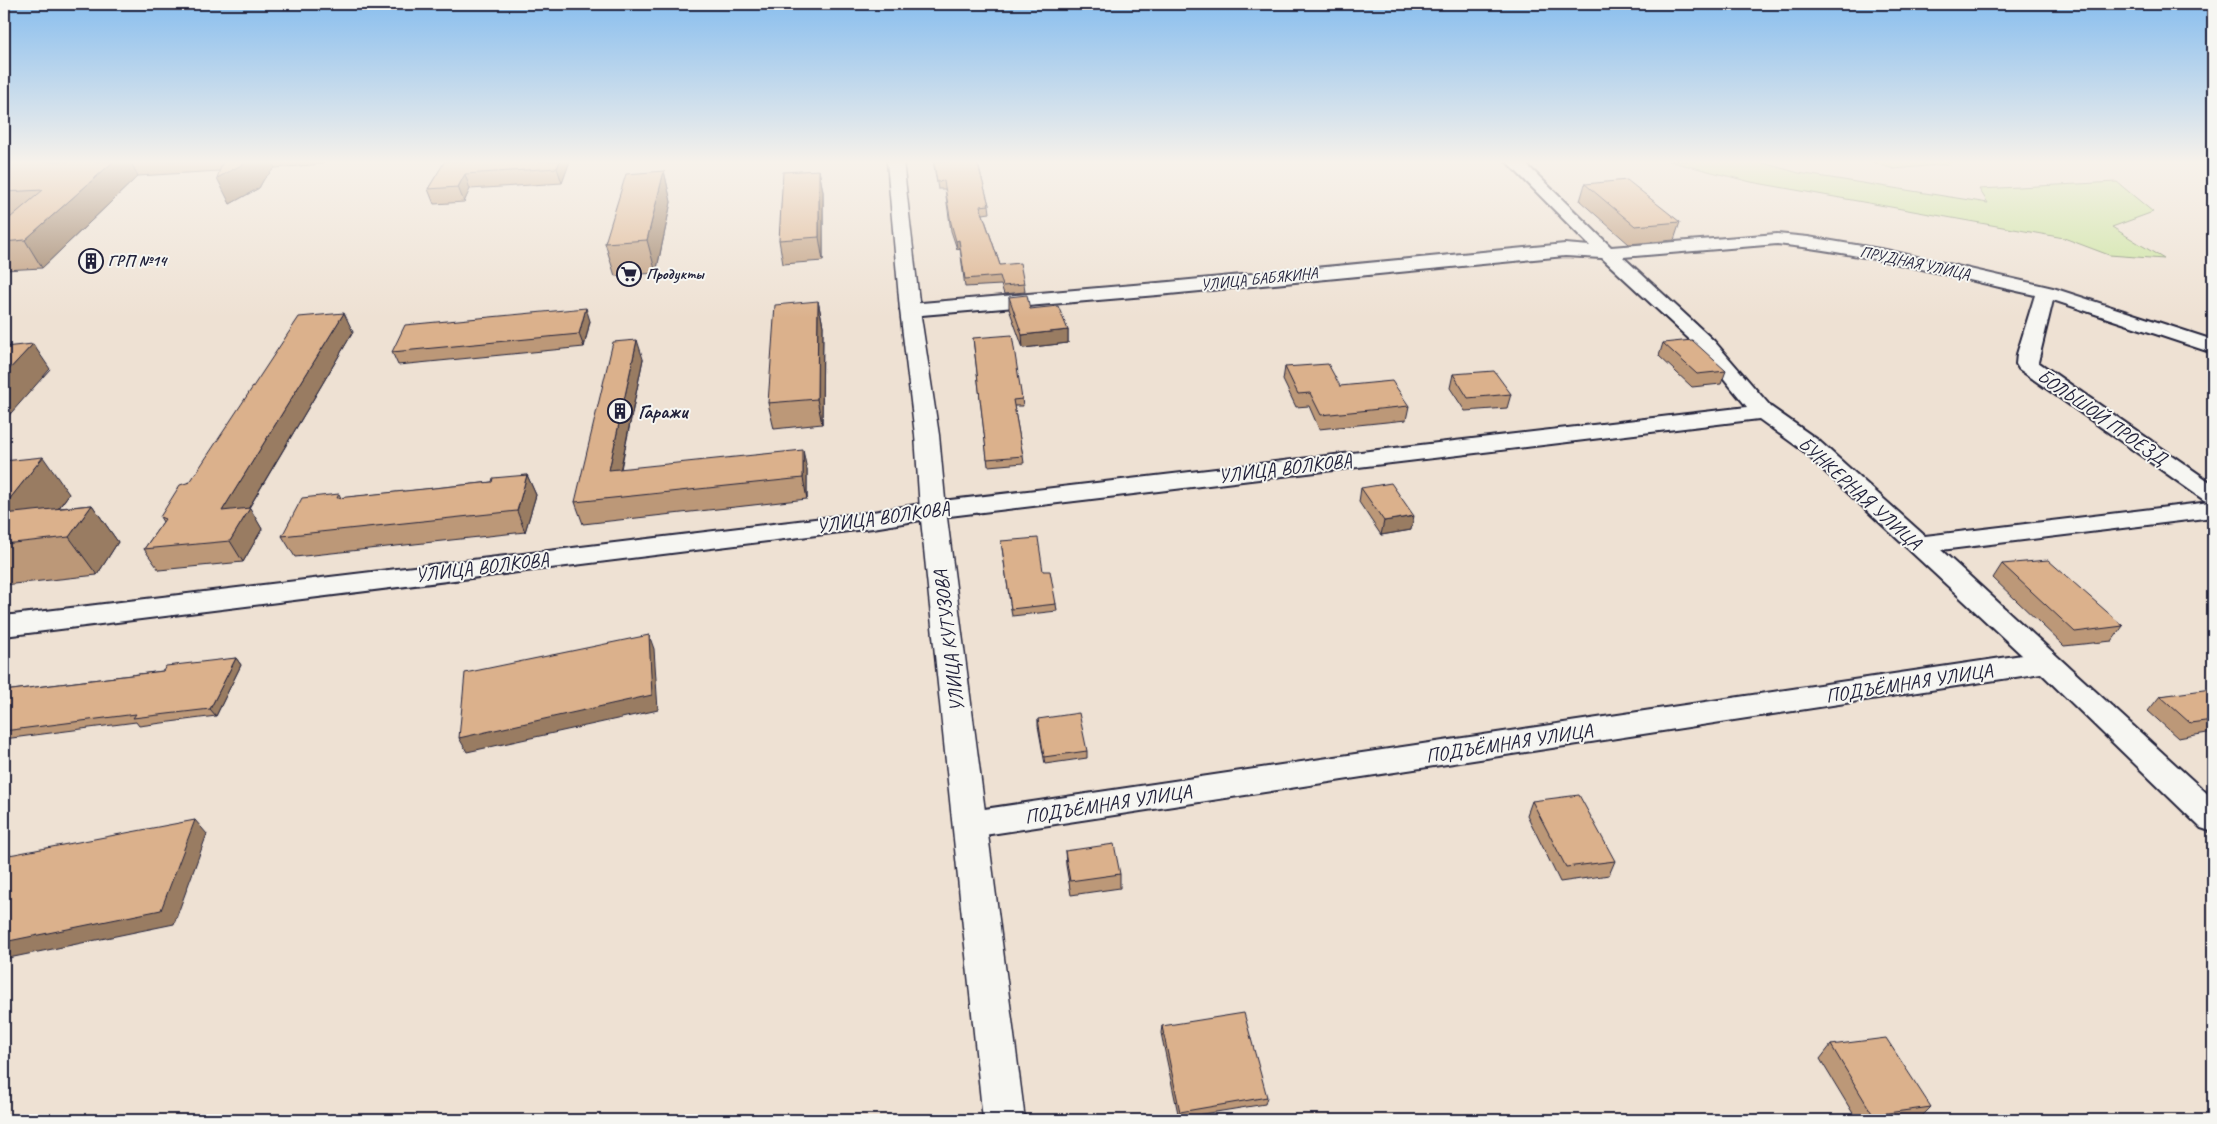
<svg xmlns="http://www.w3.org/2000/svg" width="2217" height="1124" font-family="Caveat,sans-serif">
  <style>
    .green { fill: #c8e39a; stroke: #75826a }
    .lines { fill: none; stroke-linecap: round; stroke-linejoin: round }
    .minor-casing { stroke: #22223b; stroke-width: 4 }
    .secondary-casing { stroke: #22223b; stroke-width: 3 }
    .minor { fill: #f6f6f2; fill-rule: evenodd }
    .secondary { fill: #f6f6f2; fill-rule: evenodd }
    .wall { fill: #bc9878; stroke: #22223b }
    .shaded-wall { fill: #997c62; stroke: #22223b }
    .building { fill: #dbb18c; stroke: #22223b }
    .labels { text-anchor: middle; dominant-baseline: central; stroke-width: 4; stroke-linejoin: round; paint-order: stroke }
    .far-poi-label { font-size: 16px; font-weight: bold; fill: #22223b; stroke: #f6f6f2; text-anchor: start }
    .far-street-label { font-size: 16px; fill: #22223b; stroke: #f6f6f2 }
    .poi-label { font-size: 20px; font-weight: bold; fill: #22223b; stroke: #f6f6f2; text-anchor: start }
    .street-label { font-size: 20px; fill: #22223b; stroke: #f6f6f2 }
  </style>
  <rect width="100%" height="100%" fill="#eee1d3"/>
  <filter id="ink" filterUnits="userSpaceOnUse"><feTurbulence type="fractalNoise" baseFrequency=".02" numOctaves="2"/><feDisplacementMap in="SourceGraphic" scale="10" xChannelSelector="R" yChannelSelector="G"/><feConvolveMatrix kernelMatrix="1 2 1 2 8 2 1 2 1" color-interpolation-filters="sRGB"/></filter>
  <g filter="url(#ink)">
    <path class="green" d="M 1669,161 L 1756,161 L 1799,173 L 1988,203 L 1979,189 L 2117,182 L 2153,212 L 2112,227 L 2164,259 L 2109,255 L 2064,238 L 1751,182 Z
      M 1869,161 L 1953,161 L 1948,164 L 1894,169 Z"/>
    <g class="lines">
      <defs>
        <path id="minor" d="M 1506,161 L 1523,161 L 1611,247 L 1777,234 L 1808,237 L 1886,250 L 2053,288 L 2213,340 L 2213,353 L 2053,300 L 2038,362 L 2213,484 L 2213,517 L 1941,550 L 2213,799 L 2213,832 L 2201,828 L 2041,673 L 971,837 L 959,834 L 955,824 L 959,814 L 971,811 L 2022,655 L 1802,450 L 1759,419 L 933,518 L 873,528 L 4,636 L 4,616 L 873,512 L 933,502 L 1747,407 L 1700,349 L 1602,258 L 1565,256 L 1169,294 L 910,316 L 903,314 L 900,310 L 903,306 L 910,304 L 1169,282 L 1565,244 L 1590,246 ZM 1777,244 C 1864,253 1950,276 2035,295 L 2017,354 L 2016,364 L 2019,369 L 2204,500 L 2210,502 L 1925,536 L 1818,440 L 1771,407 L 1714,341 L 1623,257 Z"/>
        <path id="secondary" d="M 887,161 L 903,161 L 920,310 L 939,435 L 946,510 L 1025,1120 L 983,1120 L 920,510 L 915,435 L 900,310 Z"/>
      </defs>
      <use href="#minor" class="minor-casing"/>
      <use href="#secondary" class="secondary-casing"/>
      <use href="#minor" class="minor"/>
      <use href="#secondary" class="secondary"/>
    </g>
    <path class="wall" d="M 4,161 L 325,161 L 322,164 L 275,168 L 264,179 L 259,188 L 230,204 L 219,171 L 138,176 L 42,268 L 4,270 L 4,223 L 8,219 L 4,220 Z
      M 445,161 L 570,161 L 562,183 L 470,189 L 464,202 L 434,204 L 428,189 Z
      M 933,161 L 977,161 L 989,205 L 990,213 L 983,214 L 1000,265 L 1024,284 L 1025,292 L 1004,294 L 1001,285 L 965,287 L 960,248 L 957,249 L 951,231 L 945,189 L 938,189 Z
      M 819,170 L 823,192 L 823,261 L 783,264 L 779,240 Z
      M 664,171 L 671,202 L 656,273 L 615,276 L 605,243 Z
      M 1585,184 L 1680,222 L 1674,240 L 1629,244 L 1580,201 Z
      M 1009,297 L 1068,330 L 1068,343 L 1023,348 L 1009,309 Z
      M 818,301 L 823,326 L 822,424 L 774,429 L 768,403 Z
      M 590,321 L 584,347 L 398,365 L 392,352 Z
      M 353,332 L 249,508 L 262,529 L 243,562 L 159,570 L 144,549 L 163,522 L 160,517 L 190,482 Z
      M 973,338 L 1022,399 L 1023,406 L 1014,406 L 1023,456 L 1024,463 L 988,466 Z
      M 1663,343 L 1726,371 L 1721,384 L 1692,387 L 1659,356 Z
      M 643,359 L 621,469 L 807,470 L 807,499 L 583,524 L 575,502 Z
      M 1285,367 L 1340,386 L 1409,406 L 1406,420 L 1319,429 L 1309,406 L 1296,407 L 1283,380 Z
      M 1453,374 L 1511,394 L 1507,408 L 1465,411 L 1450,388 Z
      M 4,461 L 69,494 L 59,508 L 92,505 L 118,542 L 97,575 L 4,585 Z
      M 527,475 L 536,495 L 525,532 L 295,557 L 282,536 L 339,494 L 341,498 L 492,482 Z
      M 1361,488 L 1411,530 L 1381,535 L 1359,502 Z
      M 1001,541 L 1043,571 L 1056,604 L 1057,611 L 1012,616 Z
      M 2002,564 L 2123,626 L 2112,641 L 2064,646 L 1993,578 Z
      M 236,658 L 241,665 L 216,716 L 139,726 L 136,722 L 4,739 L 4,691 L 163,671 Z
      M 2213,691 L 2213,732 L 2178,738 L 2148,711 L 2160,696 Z
      M 1038,719 L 1087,751 L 1087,758 L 1045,764 L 1038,726 Z
      M 1532,801 L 1615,861 L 1609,875 L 1560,882 L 1527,815 Z
      M 1065,851 L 1120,874 L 1120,888 L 1071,895 L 1066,865 Z
      M 1162,1026 L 1267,1097 L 1265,1104 L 1179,1118 L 1161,1033 Z
      M 1831,1045 L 1931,1107 L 1918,1120 L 1857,1120 L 1820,1059 Z"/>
    <path class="shaded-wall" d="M 114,161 L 130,161 L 138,176 L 42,268 L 25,240 Z
      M 248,161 L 271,161 L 275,168 L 264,179 L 259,188 L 230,204 L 217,178 Z
      M 320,161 L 325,161 L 322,164 Z
      M 560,161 L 570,161 L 562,183 L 557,168 Z
      M 819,170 L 823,192 L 823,261 L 819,237 Z
      M 664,171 L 671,202 L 656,273 L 647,240 Z
      M 465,174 L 470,189 L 464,202 L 458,187 Z
      M 959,240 L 960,248 L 957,249 L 956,241 Z
      M 818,301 L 823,326 L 822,424 L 817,399 Z
      M 586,308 L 590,321 L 584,347 L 579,334 Z
      M 344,313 L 353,332 L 235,531 L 222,511 Z
      M 1068,330 L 1068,343 L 1023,348 L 1022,335 Z
      M 637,340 L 643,359 L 616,491 L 609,470 Z
      M 33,344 L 50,369 L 4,421 L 4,375 Z
      M 803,450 L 807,470 L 807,499 L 803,478 Z
      M 43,457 L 69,494 L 35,540 L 4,524 L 4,506 Z
      M 527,475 L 536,495 L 525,532 L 517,511 Z
      M 92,505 L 118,542 L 97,575 L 69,537 Z
      M 250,508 L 262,529 L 243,562 L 230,541 Z
      M 1414,516 L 1411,530 L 1381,535 L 1384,521 Z
      M 649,635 L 654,649 L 658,710 L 467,752 L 459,738 Z
      M 236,658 L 241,665 L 216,716 L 210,709 Z
      M 195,820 L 207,834 L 174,924 L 4,959 L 4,942 Z"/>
    <path class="building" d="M 4,161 L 114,161 L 25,240 L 4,242 L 4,223 L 43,190 L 4,192 Z
      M 223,161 L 248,161 L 247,162 L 217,178 Z
      M 445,161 L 560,161 L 557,168 L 465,174 L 458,187 L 428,189 Z
      M 934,161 L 977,161 L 989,205 L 980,206 L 1000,265 L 1020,263 L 1024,284 L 1003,286 L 1000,276 L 965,279 L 959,240 L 956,241 L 951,223 L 944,181 L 937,182 Z
      M 819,170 L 819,237 L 779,240 L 783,172 Z
      M 664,171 L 647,240 L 605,243 L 626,174 Z
      M 1627,180 L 1680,222 L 1635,226 L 1585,184 Z
      M 1027,295 L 1030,309 L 1058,306 L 1068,330 L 1022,335 L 1009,297 Z
      M 818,301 L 817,399 L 768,403 L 775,305 Z
      M 586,308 L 579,334 L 392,352 L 405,325 Z
      M 344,313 L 222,511 L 250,508 L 230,541 L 144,549 L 165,519 L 160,517 L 180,485 L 190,482 L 299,317 Z
      M 1012,335 L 1022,399 L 1013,400 L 1023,456 L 987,459 L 973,338 Z
      M 637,340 L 609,470 L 803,450 L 803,478 L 575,502 L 613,342 Z
      M 1692,340 L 1726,371 L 1697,374 L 1663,343 Z
      M 33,344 L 4,375 L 4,347 Z
      M 1328,364 L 1340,386 L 1392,381 L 1409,406 L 1321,415 L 1310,393 L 1298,394 L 1285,367 Z
      M 1494,371 L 1511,394 L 1468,398 L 1453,374 Z
      M 43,457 L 4,506 L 4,461 Z
      M 527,475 L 517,511 L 282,536 L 302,498 L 339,494 L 337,498 L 492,482 L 493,478 Z
      M 1391,483 L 1414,516 L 1384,521 L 1361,488 Z
      M 92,505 L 69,537 L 4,544 L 4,514 Z
      M 1038,538 L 1043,571 L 1050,571 L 1056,604 L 1011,609 L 1001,541 Z
      M 2048,560 L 2123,626 L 2075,632 L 2002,564 Z
      M 649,635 L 652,695 L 459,738 L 465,673 Z
      M 236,658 L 210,709 L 133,718 L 136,714 L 4,731 L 4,691 L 163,671 L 166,666 Z
      M 2211,689 L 2213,691 L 2213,720 L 2190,723 L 2160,696 Z
      M 1079,713 L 1087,751 L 1044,757 L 1038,719 Z
      M 1579,795 L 1615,861 L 1566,867 L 1532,801 Z
      M 195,820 L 161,910 L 4,942 L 4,856 Z
      M 1114,844 L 1120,874 L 1070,881 L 1065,851 Z
      M 1244,1013 L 1267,1097 L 1180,1112 L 1162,1026 Z
      M 1886,1038 L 1931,1107 L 1873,1115 L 1831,1045 Z"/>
  </g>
  <linearGradient id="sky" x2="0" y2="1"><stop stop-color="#89beee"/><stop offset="0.51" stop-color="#f7f2eb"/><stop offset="1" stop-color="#f7f2eb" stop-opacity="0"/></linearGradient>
  <rect width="2217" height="318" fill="url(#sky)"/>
  <defs>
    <symbol id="building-ring" viewBox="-11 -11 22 22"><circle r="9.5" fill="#f6f6f2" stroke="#22223b" stroke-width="1.5"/><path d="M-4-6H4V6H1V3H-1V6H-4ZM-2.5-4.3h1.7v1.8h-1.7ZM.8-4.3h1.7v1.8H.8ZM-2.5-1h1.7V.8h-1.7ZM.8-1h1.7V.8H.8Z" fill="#22223b"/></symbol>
    <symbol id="supermarket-ring" viewBox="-11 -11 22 22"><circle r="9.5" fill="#f6f6f2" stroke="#22223b" stroke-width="1.5"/><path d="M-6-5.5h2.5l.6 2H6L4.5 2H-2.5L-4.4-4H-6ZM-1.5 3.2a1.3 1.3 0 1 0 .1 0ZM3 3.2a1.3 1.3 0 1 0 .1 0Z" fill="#22223b"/></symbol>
  </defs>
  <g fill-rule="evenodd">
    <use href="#building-ring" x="77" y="247" width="28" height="28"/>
    <use href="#supermarket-ring" x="615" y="260" width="28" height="28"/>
    <use href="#building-ring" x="606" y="397" width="28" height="28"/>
  </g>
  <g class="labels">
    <g class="far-poi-label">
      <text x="108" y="261">ГРП №14</text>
      <text x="646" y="274">Продукты</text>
    </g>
    <g class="far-street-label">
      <text transform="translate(1915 263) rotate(12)">ПРУДНАЯ УЛИЦА</text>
      <text transform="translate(1259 279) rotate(-6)">УЛИЦА БАБЯКИНА</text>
    </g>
    <g class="poi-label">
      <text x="638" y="411">Гаражи</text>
    </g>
    <g class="street-label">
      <text transform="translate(2102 417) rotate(35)">БОЛЬШОЙ ПРОЕЗД</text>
      <text transform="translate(1285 468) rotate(-7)">УЛИЦА ВОЛКОВА</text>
      <text transform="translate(1860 493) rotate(42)">БУНКЕРНАЯ УЛИЦА</text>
      <text transform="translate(883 517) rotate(-8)">УЛИЦА ВОЛКОВА</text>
      <text transform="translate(482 567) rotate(-7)">УЛИЦА ВОЛКОВА</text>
      <text transform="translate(949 641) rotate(-97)">УЛИЦА КУТУЗОВА</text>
      <text transform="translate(1909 683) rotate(-9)">ПОДЪЁМНАЯ УЛИЦА</text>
      <text transform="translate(1509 743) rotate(-9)">ПОДЪЁМНАЯ УЛИЦА</text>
      <text transform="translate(1108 804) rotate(-9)">ПОДЪЁМНАЯ УЛИЦА</text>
    </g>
  </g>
  <rect width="2217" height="1124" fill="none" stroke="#f6f6f2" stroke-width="20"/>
  <rect x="10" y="10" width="2197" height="1104" fill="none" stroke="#22223b" stroke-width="2" filter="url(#ink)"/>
</svg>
